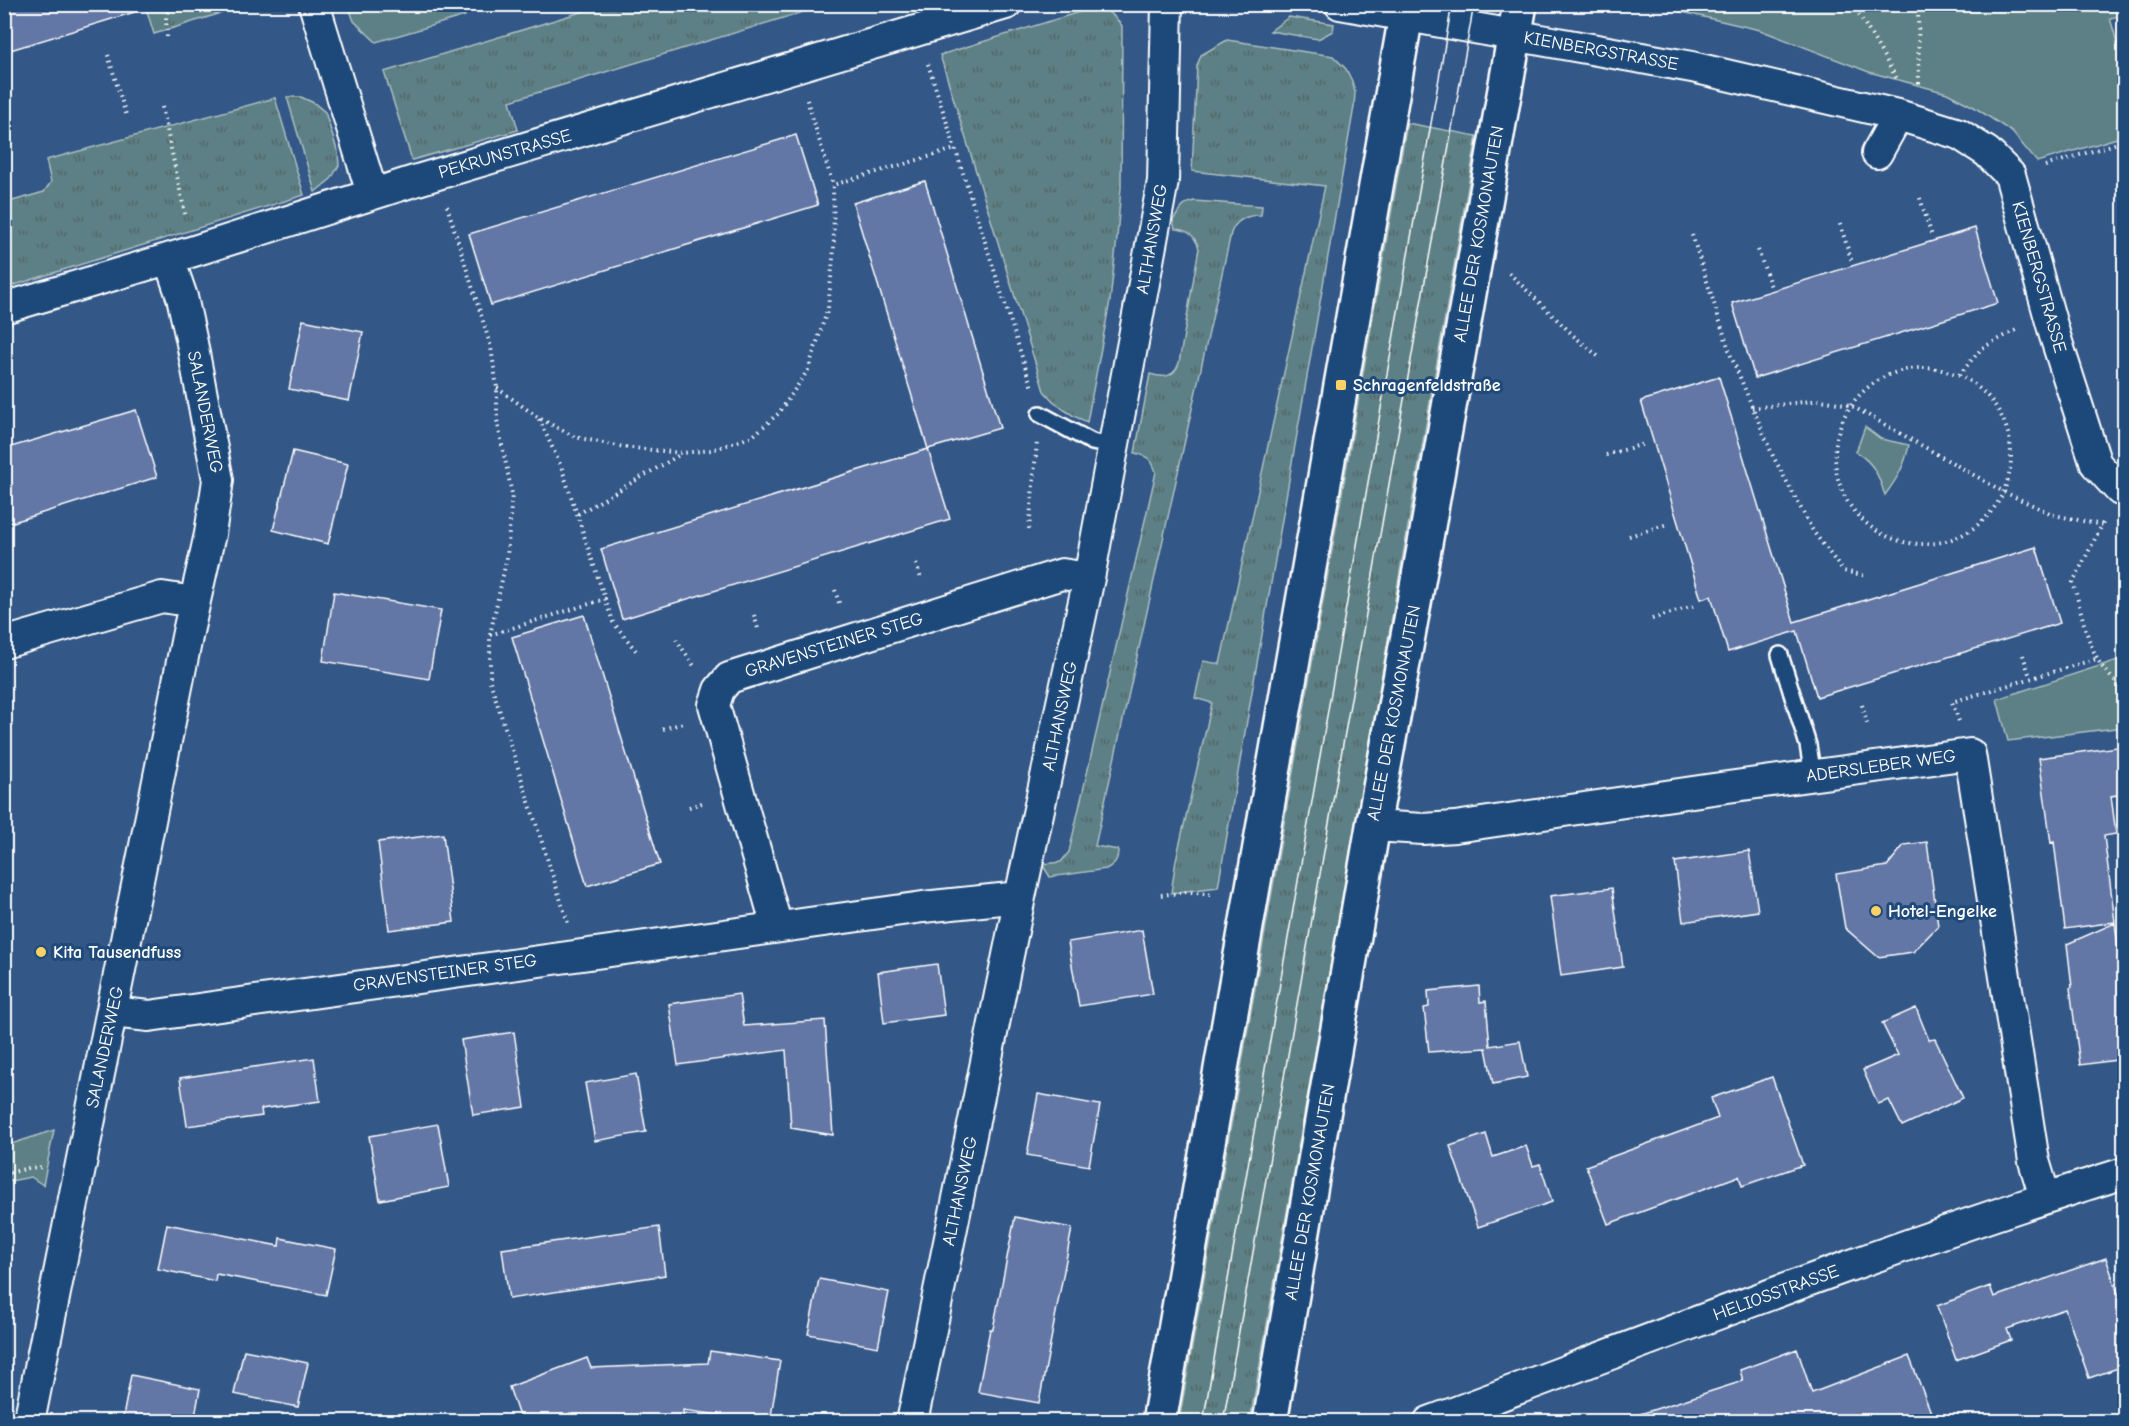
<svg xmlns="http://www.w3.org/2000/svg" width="2129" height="1426" font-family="'Comic Neue',sans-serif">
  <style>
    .grass { fill: url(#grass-tufts); stroke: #aec0c2; stroke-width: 1.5 }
    .park { fill: #5c8085; stroke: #aec0c2; stroke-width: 1.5 }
    .building { fill: #6477a6; stroke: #fff; stroke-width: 1.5 }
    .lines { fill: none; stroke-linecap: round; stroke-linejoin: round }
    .lane-casing { stroke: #fff; stroke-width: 20 }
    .street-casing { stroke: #fff; stroke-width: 34 }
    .secondary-casing { stroke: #fff; stroke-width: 38 }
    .path { stroke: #fff; stroke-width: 4; stroke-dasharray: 1.5 4.5; stroke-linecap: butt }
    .lane { stroke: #1f4a7a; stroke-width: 15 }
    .street { stroke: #1f4a7a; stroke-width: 30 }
    .secondary { stroke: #1f4a7a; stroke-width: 33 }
    .tram { stroke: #fff; stroke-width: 1.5 }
    .poi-dot { fill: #ffd166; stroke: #1f4a7a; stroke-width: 2 }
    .labels { text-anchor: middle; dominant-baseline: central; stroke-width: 6; stroke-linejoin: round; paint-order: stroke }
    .street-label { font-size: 18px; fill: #fff; stroke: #1f4a7a }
    .poi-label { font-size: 18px; font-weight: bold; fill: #fff; stroke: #1f4a7a; text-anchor: start }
  </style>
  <defs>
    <pattern id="grass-tufts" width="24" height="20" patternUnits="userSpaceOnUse" patternTransform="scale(1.5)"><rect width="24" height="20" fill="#5c8085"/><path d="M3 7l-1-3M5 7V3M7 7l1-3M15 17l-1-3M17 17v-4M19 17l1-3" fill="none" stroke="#546668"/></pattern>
  </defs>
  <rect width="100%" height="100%" fill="#335787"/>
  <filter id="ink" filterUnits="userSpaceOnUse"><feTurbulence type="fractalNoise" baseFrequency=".0167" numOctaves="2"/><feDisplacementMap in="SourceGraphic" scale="12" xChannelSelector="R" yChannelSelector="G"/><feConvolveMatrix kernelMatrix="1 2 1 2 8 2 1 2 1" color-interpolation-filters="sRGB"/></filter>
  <g filter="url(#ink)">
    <path class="grass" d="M 250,4 L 154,34 L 145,5 L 145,4 Z
      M 604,5 L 826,5 L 510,101 L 518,130 L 412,160 L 384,72 Z
      M 1089,9 C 1105,8 1113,13 1122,26 L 1121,187 L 1117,238 L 1110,301 L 1087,422 C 1069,415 1056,406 1044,391 L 940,55 Z
      M 1289,17 L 1334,24 L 1333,31 L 1318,39 L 1270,31 Z
      M 1227,40 L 1333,56 L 1346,69 L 1352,81 L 1355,92 L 1354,107 L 1218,887 L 1171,893 L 1176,860 L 1212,703 L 1195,698 L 1203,661 L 1220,664 L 1325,186 L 1192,171 L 1197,66 L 1201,55 Z
      M 287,97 L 301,97 L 314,103 L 325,112 L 338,153 L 339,165 L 331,179 L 315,192 Z
      M 275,98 L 304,195 L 5,288 L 5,203 L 44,192 L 51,182 L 46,160 Z
      M 1407,123 L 1477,136 L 1250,1421 L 1179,1421 Z
      M 1194,201 L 1262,206 L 1261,215 C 1247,215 1236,219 1231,233 L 1095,846 L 1118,850 C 1118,860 1115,864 1106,869 L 1050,877 L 1042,864 L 1061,862 L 1069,852 L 1156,472 C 1152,459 1147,456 1135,453 L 1150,374 C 1163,378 1174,378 1179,363 L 1199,248 C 1194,235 1189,230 1175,229 L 1173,220 L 1185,204 Z"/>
    <path class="park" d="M 348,5 L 462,5 L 465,16 L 376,42 L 354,21 Z
      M 1652,5 L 2122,5 L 2124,15 L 2110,18 L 2124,66 L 2124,133 L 2117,138 L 2037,162 L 2012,132 L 1974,107 L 1947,93 L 1869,72 L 1760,30 Z
      M 1865,427 L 1881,439 L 1909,445 C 1905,465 1897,479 1885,495 C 1878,475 1875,464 1856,452 Z
      M 2124,658 L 2124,727 L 2008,741 L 1997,699 Z
      M 54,1130 L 43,1185 L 31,1177 L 5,1182 L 5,1146 Z"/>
    <path class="building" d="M 4,4 L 137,4 L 138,11 L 4,52 Z
      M 796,135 L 818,205 L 491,305 L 469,234 Z
      M 925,181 L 1000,428 L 928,449 L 853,203 Z
      M 1975,228 L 1998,303 L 1755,378 L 1732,303 Z
      M 303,320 L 363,332 L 349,401 L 289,389 Z
      M 1719,377 L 1794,622 L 2036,547 L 2060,623 L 1817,697 L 1797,631 L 1728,652 L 1711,596 L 1701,599 L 1641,401 Z
      M 136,410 L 157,477 L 4,525 L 4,449 Z
      M 928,449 L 950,519 L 622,619 L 601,549 Z
      M 293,451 L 348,464 L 328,544 L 273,530 Z
      M 334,592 L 441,610 L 429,679 L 323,661 Z
      M 584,615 L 660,864 L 587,886 L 512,637 Z
      M 2124,746 L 2124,794 L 2111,796 L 2116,834 L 2104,836 L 2115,922 L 2065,929 L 2054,842 L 2051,843 L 2039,758 Z
      M 443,834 L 454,922 L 389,930 L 378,842 Z
      M 1927,842 L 1938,926 L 1913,952 L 1878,957 L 1845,928 L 1836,874 L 1887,866 L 1904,845 Z
      M 1749,851 L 1758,911 L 1683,922 L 1675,862 Z
      M 1612,888 L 1623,967 L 1561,976 L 1550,896 Z
      M 2115,923 L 2124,996 L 2124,1059 L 2080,1065 L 2070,988 L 2072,987 L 2067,944 Z
      M 1142,930 L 1153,994 L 1079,1006 L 1068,942 Z
      M 937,964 L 944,1015 L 884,1023 L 878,972 Z
      M 1479,986 L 1480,1002 L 1486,1001 L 1490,1046 L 1520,1041 L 1527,1077 L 1493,1084 L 1486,1048 L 1429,1052 L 1424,1008 L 1429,1007 L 1428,991 Z
      M 739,994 L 744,1026 L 825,1020 L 833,1135 L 791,1128 L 786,1050 L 678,1065 L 669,1004 Z
      M 1916,1008 L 1929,1040 L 1935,1039 L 1963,1098 L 1902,1126 L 1889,1100 L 1878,1104 L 1863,1070 L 1898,1055 L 1882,1023 Z
      M 514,1032 L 525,1107 L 473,1115 L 461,1040 Z
      M 314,1058 L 320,1101 L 261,1109 L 262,1116 L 187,1126 L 180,1078 Z
      M 636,1074 L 646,1132 L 595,1141 L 585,1083 Z
      M 1772,1077 L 1803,1165 L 1742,1186 L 1739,1176 L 1608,1224 L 1586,1166 L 1718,1118 L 1711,1098 Z
      M 1038,1094 L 1100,1105 L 1089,1166 L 1027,1155 Z
      M 438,1124 L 449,1187 L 380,1200 L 369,1136 Z
      M 1486,1134 L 1493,1157 L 1526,1146 L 1533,1166 L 1540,1164 L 1552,1202 L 1478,1227 L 1450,1146 Z
      M 1015,1217 L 1072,1228 L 1039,1403 L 978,1392 L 990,1329 L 993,1329 Z
      M 167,1224 L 279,1246 L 280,1238 L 336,1249 L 326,1295 L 216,1274 L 215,1281 L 158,1269 Z
      M 659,1227 L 665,1275 L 509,1299 L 502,1249 Z
      M 2106,1258 L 2124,1311 L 2124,1366 L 2089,1378 L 2065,1309 L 2007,1329 L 2011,1340 L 1956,1360 L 1937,1306 L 1990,1286 L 1994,1297 Z
      M 819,1279 L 889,1292 L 878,1347 L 808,1334 Z
      M 1797,1349 L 1812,1393 L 1909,1356 L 1932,1415 L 1915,1422 L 1638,1422 L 1637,1415 L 1743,1381 L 1740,1370 Z
      M 244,1350 L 308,1363 L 298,1407 L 234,1394 Z
      M 710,1351 L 780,1361 L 770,1422 L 683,1410 L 684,1422 L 521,1422 L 509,1387 L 587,1358 L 591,1368 L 708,1363 Z
      M 131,1375 L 200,1389 L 194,1422 L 122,1422 Z"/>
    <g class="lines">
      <defs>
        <path id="lane" d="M 1040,414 L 1092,442 L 1115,447
          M 1780,655 L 1808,745 L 1813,776"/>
        <path id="street" d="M 314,4 L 372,193
          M 1340,4 L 1692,67 L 1898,115 L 1959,134 L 1987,152 L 2010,175 L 2055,336 L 2096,464 L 2120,490 L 2124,491
          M 1877,153 L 1898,115
          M 4,308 L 194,251 L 411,182 L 1006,4
          M 4,643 L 162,597 L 194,602
          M 1373,826 L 1423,829 L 1455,827 L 1713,789 L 1970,754 L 2034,1161 L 2045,1197
          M 777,927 L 714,705 L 719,690 L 729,678 L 1062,574 L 1089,578
          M 112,1012 L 149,1016 L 923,907 L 1020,897
          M 29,1422 L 188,632 L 210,534 L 218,480 L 192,343 L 182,297 L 169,259
          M 912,1422 L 1020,897 L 1089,578 L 1163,181 L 1167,4
          M 1429,1422 C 1660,1336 1890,1246 2124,1173"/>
        <path id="secondary" d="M 1159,1422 L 1408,4
          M 1270,1422 L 1373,826 L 1426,538 L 1520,4"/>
      </defs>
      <use href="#lane" class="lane-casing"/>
      <use href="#street" class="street-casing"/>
      <use href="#secondary" class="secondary-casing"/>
      <path class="path" d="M 1853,4 L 1897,79
        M 1918,4 L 1919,85
        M 167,37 L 166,17 L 170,4
        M 108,55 L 127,118
        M 928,64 L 1032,388
        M 807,100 L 833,185
        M 162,107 L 186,218
        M 2045,166 L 2124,141
        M 1920,198 L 1932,236
        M 447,206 L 491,347 L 497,388 L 497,420 L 512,494 L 507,557 L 490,635 L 490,681 L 568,923
        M 1840,224 L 1852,262
        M 1692,235 L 1731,356 L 1773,456 L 1813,531 L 1843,571 L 1867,576
        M 1758,250 L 1771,287
        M 1509,273 L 1574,336 L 1599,357
        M1835 456a88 88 0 1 1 176 0a88 88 0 1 1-176 0Z
        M 1959,375 L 1982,348 L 2016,330
        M 497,388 L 539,418 L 575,437 L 623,447 L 682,453 L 712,450 L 753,436 L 779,413 L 808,370 L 828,308 L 834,249 L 833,185 L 955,149
        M 1752,408 L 1821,400 L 1850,405 L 2004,492 L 2054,515 L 2102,525
        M 539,419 L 561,466 L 605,599
        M 1606,455 L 1644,444
        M 578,514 L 681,454
        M 2103,523 L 2073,582 C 2084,619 2089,667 2124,687
        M 1029,529 L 1037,442
        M 1629,536 L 1668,524
        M 916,564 L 922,581
        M 835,590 L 840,606
        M 754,615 L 759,632
        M 1652,619 L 1693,606
        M 490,635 L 605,599 L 613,622 L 637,652
        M 676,639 L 694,666
        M 2023,655 L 2030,677
        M 1862,705 L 1868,728
        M 1959,721 L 1952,702 L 2096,659
        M 663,729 L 683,723
        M 689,807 L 705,802
        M 1161,895 L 1187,892 L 1214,895
        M 4,1174 L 29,1168 L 45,1167"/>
      <use href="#lane" class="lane"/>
      <use href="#street" class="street"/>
      <use href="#secondary" class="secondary"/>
      <path class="tram" d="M 1203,1422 L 1452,4
        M 1223,1422 L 1474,4"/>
    </g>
  </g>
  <g class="poi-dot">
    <rect x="1335" y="379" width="12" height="12" rx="3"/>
    <circle cx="1876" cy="911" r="6"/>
    <circle cx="41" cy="952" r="6"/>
  </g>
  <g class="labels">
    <g class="street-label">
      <text transform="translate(1601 51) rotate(10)">KIENBERGSTRASSE</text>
      <text transform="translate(505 154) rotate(-16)">PEKRUNSTRASSE</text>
      <text transform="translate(1479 234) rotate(-80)">ALLEE DER KOSMONAUTEN</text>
      <text transform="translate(1152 239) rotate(-80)">ALTHANSWEG</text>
      <text transform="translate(2039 277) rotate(74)">KIENBERGSTRASSE</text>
      <text transform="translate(205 412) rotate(79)">SALANDERWEG</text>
      <text transform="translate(834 645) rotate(-17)">GRAVENSTEINER STEG</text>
      <text transform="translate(1394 713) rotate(-79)">ALLEE DER KOSMONAUTEN</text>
      <text transform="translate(1060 716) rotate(-78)">ALTHANSWEG</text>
      <text transform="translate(1881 766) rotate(-8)">ADERSLEBER WEG</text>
      <text transform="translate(445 973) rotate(-8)">GRAVENSTEINER STEG</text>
      <text transform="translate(105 1047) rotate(-78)">SALANDERWEG</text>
      <text transform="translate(960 1191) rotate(-78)">ALTHANSWEG</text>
      <text transform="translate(1310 1192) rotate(-80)">ALLEE DER KOSMONAUTEN</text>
      <text transform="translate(1776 1293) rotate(-20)">HELIOSSTRASSE</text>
    </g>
    <g class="poi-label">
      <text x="1353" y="385">Schragenfeldstraße</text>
      <text x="1888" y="911">Hotel-Engelke</text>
      <text x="53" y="952">Kita Tausendfuss</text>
    </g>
  </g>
  <rect width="2129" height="1426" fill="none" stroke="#1f4a7a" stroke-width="24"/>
  <rect x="12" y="12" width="2105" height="1402" fill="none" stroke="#fff" stroke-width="2" filter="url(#ink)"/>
</svg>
